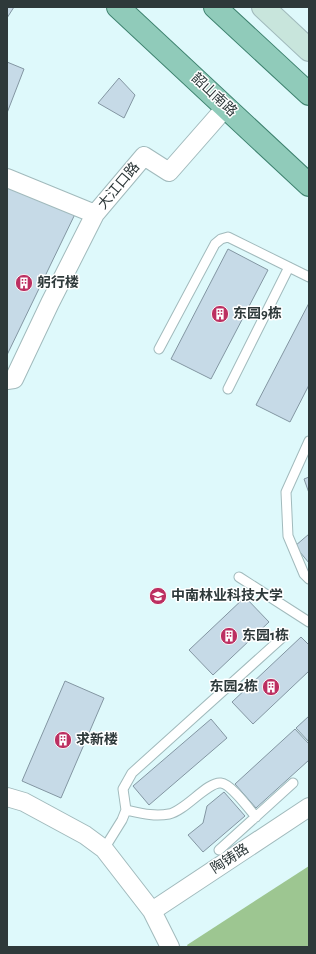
<svg xmlns="http://www.w3.org/2000/svg" width="316" height="954" font-family="'Alegreya Sans','Noto Sans SC',sans-serif">
  <style>
    .forest { fill: #9dc691 }
    .building { fill: #c6dae7; stroke: #8396a2 }
    .lines { fill: none; stroke-linecap: round; stroke-linejoin: round }
    .lane-casing { stroke: #a1babc; stroke-width: 11 }
    .street-casing { stroke: #a1babc; stroke-width: 20 }
    .secondary-casing { stroke: #a1babc; stroke-width: 24 }
    .primary-casing { stroke: #3e826f; stroke-width: 24 }
    .lane { stroke: #fff; stroke-width: 9 }
    .street { stroke: #fff; stroke-width: 18 }
    .secondary { stroke: #c8e5dc; stroke-width: 22 }
    .primary { stroke: #90cbba; stroke-width: 22 }
    .labels { text-anchor: middle; dominant-baseline: central; stroke-width: 3; stroke-linejoin: round; paint-order: stroke }
    .street-label { font-size: 14px; fill: #2e393a; stroke: #fff }
    .poi-label { font-size: 14px; font-weight: bold; fill: #2e393a; stroke: #fff; text-anchor: start }
  </style>
  <rect width="100%" height="100%" fill="#def9fb"/>
  <path class="forest" d="M 309,866 L 309,947 L 188,947 L 187,945 Z"/>
  <path class="building" d="M 7,7 L 14,7 L 7,18 Z
    M 7,62 L 24,69 L 7,113 Z
    M 119,78 L 135,95 L 124,118 L 98,103 Z
    M 7,180 L 76,212 L 7,355 Z
    M 228,249 L 268,270 L 211,379 L 171,359 Z
    M 309,303 L 309,385 L 290,422 L 256,405 Z
    M 309,477 L 309,493 L 304,479 Z
    M 309,534 L 309,563 L 295,546 Z
    M 245,597 L 269,622 L 213,675 L 189,650 Z
    M 301,637 L 309,645 L 309,671 L 253,724 L 232,702 Z
    M 65,681 L 104,698 L 61,798 L 22,781 Z
    M 309,716 L 309,742 L 296,728 Z
    M 211,719 L 227,738 L 149,805 L 133,786 Z
    M 295,729 L 309,744 L 309,760 L 256,808 L 235,784 Z
    M 224,792 L 245,816 L 203,852 L 188,835 L 203,823 L 207,806 Z"/>
  <g class="lines">
    <defs>
      <path id="lane" d="M 159,349 L 215,244 L 221,239 L 228,237 L 309,277
        M 228,389 L 289,267
        M 309,441 L 286,492 L 288,536 L 304,574 L 309,579
        M 239,577 L 309,622
        M 126,810 C 140,813 154,817 169,814 C 185,811 208,781 221,783 C 231,784 249,809 256,817
        M 104,849 L 122,820 L 126,810 L 123,789 L 132,773 L 284,636
        M 219,850 L 293,783"/>
      <path id="street" d="M 7,178 L 95,214 L 144,156 L 169,172 L 226,107
        M 7,380 L 14,379 L 50,303 L 95,214
        M 7,797 L 24,802 L 85,835 L 104,849 L 152,911 L 170,947
        M 152,911 L 309,807"/>
      <path id="secondary" d="M 263,7 L 309,50"/>
      <path id="primary" d="M 118,7 L 309,185
        M 215,7 L 309,94"/>
    </defs>
    <use href="#lane" class="lane-casing"/>
    <use href="#street" class="street-casing"/>
    <use href="#secondary" class="secondary-casing"/>
    <use href="#primary" class="primary-casing"/>
    <use href="#lane" class="lane"/>
    <use href="#street" class="street"/>
    <use href="#secondary" class="secondary"/>
    <use href="#primary" class="primary"/>
  </g>
  <defs>
    <symbol id="building-disc" viewBox="-11 -11 22 22"><circle r="9.5" fill="#bc2f61" stroke="#fff"/><path d="M-4-6H4V6H1V3H-1V6H-4ZM-2.5-4.3h1.7v1.8h-1.7ZM.8-4.3h1.7v1.8H.8ZM-2.5-1h1.7V.8h-1.7ZM.8-1h1.7V.8H.8Z" fill="#fff"/></symbol>
    <symbol id="university-disc" viewBox="-11 -11 22 22"><circle r="9.5" fill="#bc2f61" stroke="#fff"/><path d="M0-5L7-2L0 1L-7-2ZM-4 1L0 2.5L4 1V4Q0 6-4 4Z" fill="#fff"/></symbol>
  </defs>
  <g fill-rule="evenodd">
    <use href="#building-disc" x="14" y="273" width="20" height="20"/>
    <use href="#building-disc" x="210" y="304" width="20" height="20"/>
    <use href="#university-disc" x="148" y="586" width="20" height="20"/>
    <use href="#building-disc" x="219" y="626" width="20" height="20"/>
    <use href="#building-disc" x="261" y="677" width="20" height="20"/>
    <use href="#building-disc" x="53" y="730" width="20" height="20"/>
  </g>
  <g class="labels">
    <g class="street-label">
      <text transform="translate(214 95) rotate(43)">韶山南路</text>
      <text transform="translate(119 186) rotate(-50)">大江口路</text>
      <text transform="translate(230 859) rotate(-33)">陶铸路</text>
    </g>
    <g class="poi-label">
      <text x="37" y="283">躬行楼</text>
      <text x="233" y="314">东园9栋</text>
      <text x="171" y="596">中南林业科技大学</text>
      <text x="242" y="636">东园1栋</text>
      <text x="258" y="687" text-anchor="end">东园2栋</text>
      <text x="76" y="740">求新楼</text>
    </g>
  </g>
  <rect width="316" height="954" fill="none" stroke="#2e393a" stroke-width="16"/>
</svg>
